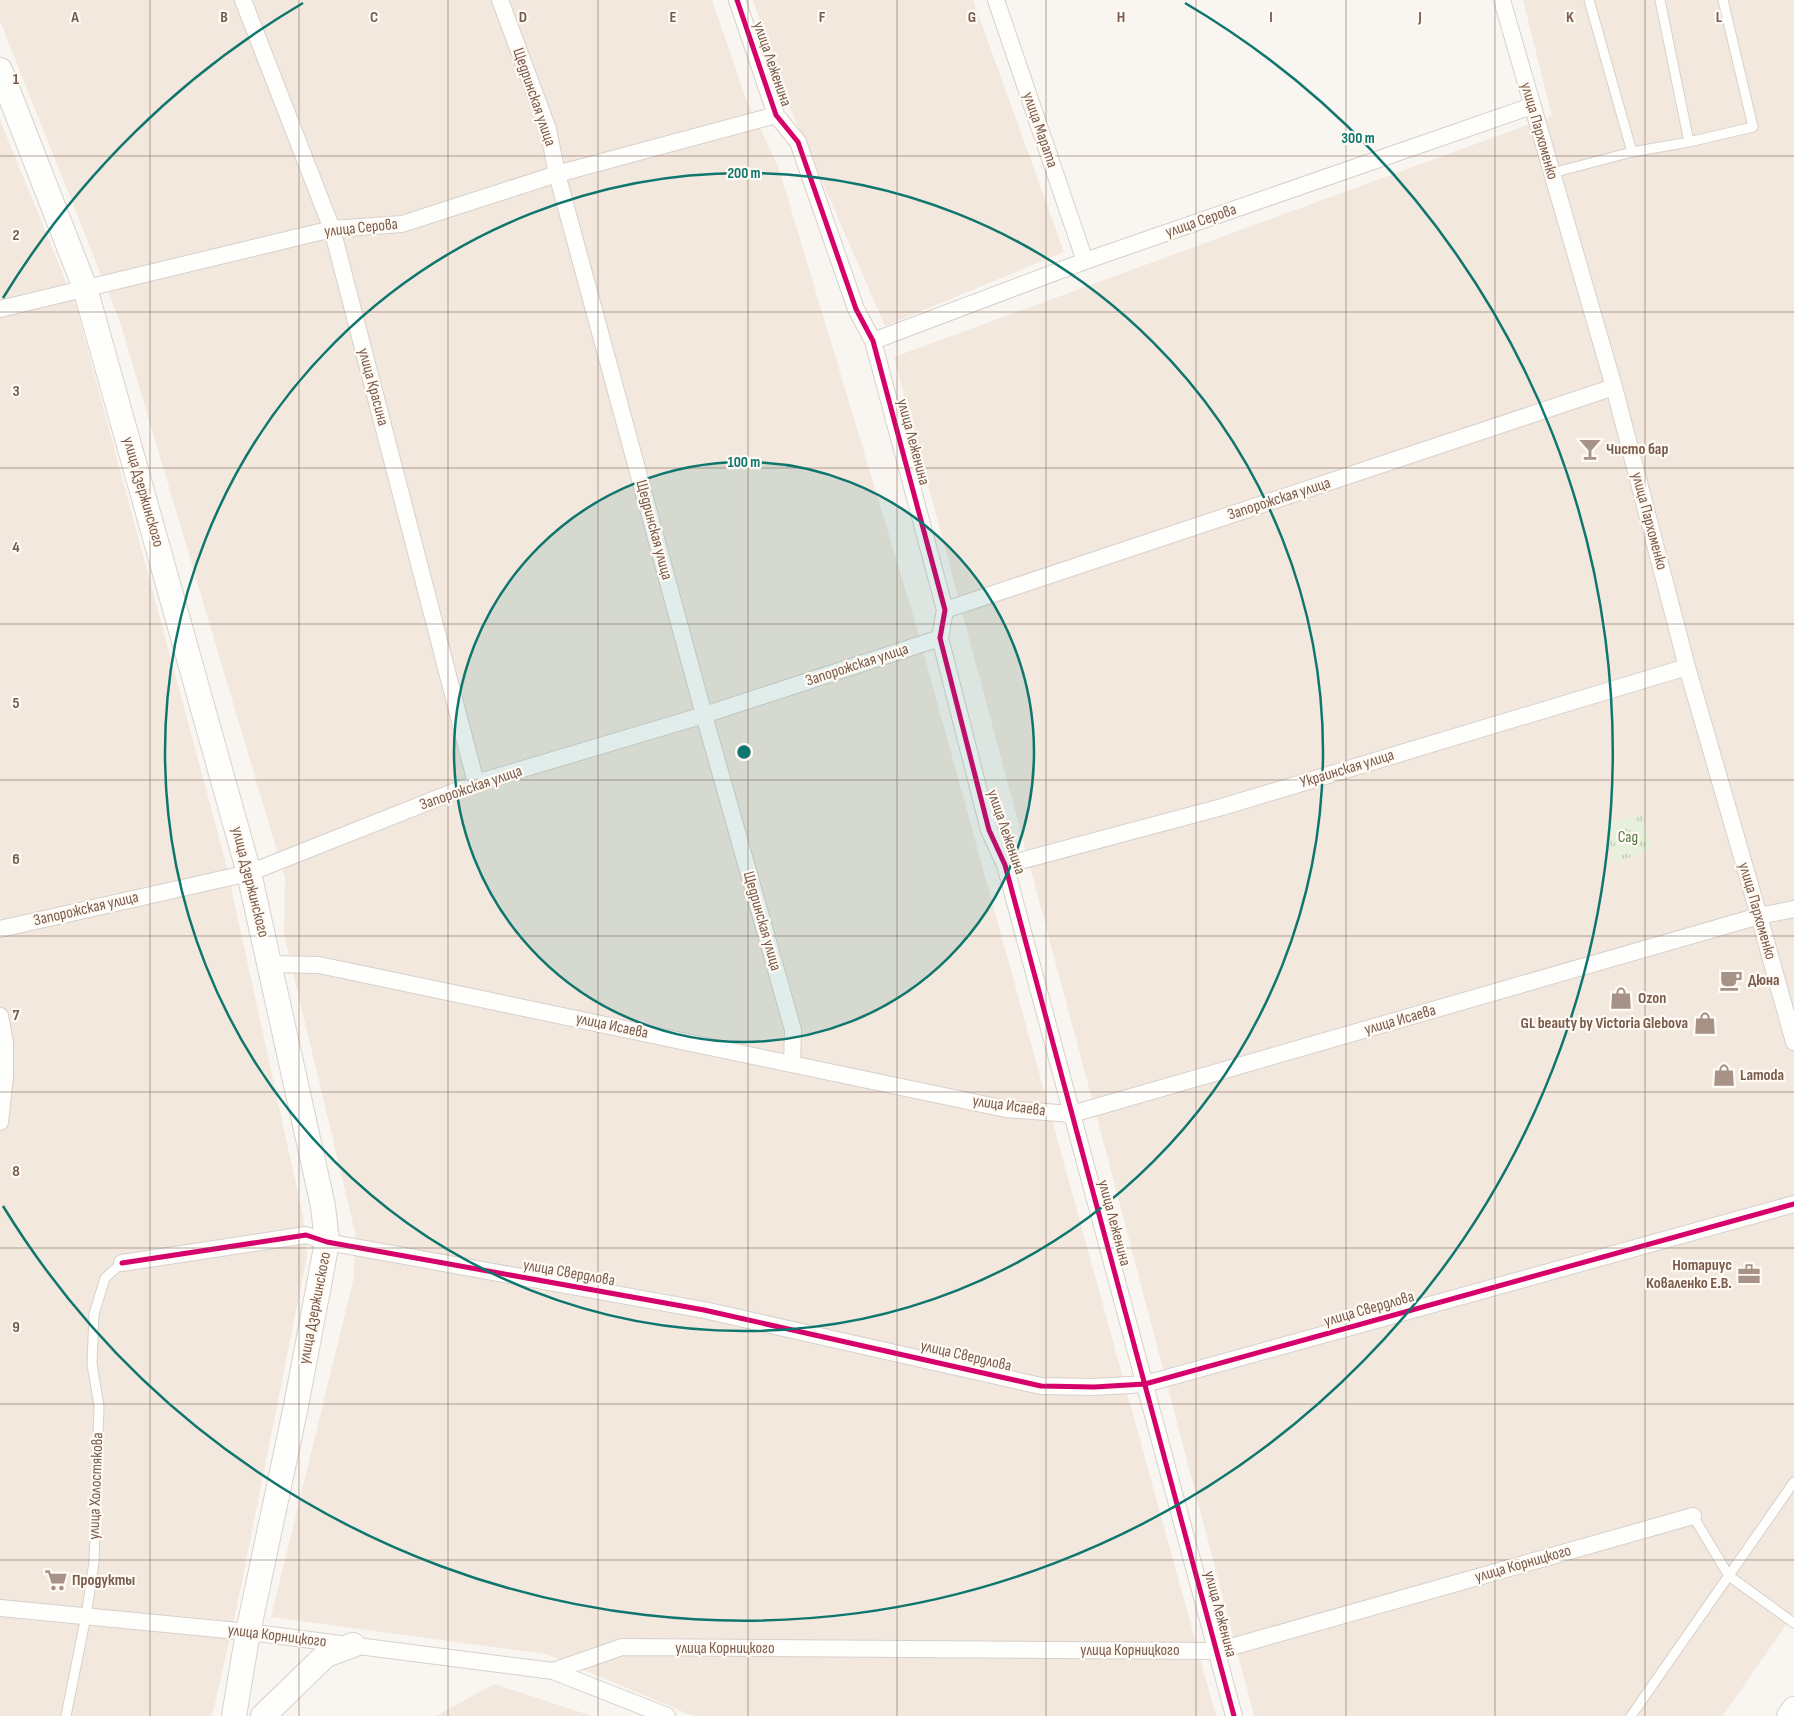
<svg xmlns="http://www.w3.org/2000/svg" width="1794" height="1716" font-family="'Sofia Sans Condensed',sans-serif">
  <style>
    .residential { fill: #f2e8de }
    .park { fill: url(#park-tufts) }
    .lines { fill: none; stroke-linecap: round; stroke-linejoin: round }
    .lane-casing { stroke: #d7d1cb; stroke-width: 11 }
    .street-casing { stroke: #d7d1cb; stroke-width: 18 }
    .secondary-casing { stroke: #d9d2cb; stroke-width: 26 }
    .lane { stroke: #fefefd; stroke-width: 9 }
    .street { stroke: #fefefd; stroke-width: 16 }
    .secondary { stroke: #fefefd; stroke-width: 24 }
    .cycleway-casing { stroke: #fffaf3; stroke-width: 8 }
    .cycleway { stroke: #d6006c; stroke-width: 5 }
    .grid { fill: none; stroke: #7a5c4d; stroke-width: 1; stroke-opacity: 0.55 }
    .ring { fill: none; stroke: #0f766e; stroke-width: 2.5 }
    .labels { text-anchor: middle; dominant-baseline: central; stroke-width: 4.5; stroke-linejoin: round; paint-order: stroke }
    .street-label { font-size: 16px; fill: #7a5c4d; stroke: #fffaf3 }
    .poi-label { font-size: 16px; font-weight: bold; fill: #7a5c4d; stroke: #fffaf3; text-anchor: start }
    .park-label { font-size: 16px; fill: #537a41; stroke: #fffaf3 }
    .grid-label { font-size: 16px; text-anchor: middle; font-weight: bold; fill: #7a5c4d; stroke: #fffaf3; stroke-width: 4.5; stroke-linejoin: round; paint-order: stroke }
    .centre { fill: #0f766e; stroke: #fffaf3; stroke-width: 2.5 }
    .ring-label { font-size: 15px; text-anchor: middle; font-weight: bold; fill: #0f766e; stroke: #fffaf3; stroke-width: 4.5; stroke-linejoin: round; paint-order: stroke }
  </style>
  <defs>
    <pattern id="park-tufts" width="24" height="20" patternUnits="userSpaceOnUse" patternTransform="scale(1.25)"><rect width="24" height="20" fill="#e7f0db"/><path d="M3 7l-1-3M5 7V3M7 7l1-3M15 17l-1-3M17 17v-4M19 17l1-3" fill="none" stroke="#c0c6b4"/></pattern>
  </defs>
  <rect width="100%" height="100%" fill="#f9f5f0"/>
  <path class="residential" d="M 0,0 L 712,0 L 746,99 L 778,166 L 914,618 L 1216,1716 L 693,1716 L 546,1654 L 271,1617 L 354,1277 L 355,1232 L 284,934 L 285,878 L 120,322 L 0,21 Z
    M 753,0 L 973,0 L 1064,252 L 885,326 L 788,103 Z
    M 1523,0 L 1794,0 L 1794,1613 L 1723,1716 L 1254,1716 L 1104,1144 L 894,357 L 1552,116 Z
    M 0,120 L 76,306 L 225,860 L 303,1216 L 307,1256 L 235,1616 L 212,1716 L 0,1716 Z
    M 494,1684 L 592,1716 L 436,1716 Z"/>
  <path class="park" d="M 1642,815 L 1652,850 L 1615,862 L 1604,824 Z"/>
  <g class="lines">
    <defs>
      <path id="lane" d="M 1660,0 L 1689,142 L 1753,127 L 1723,0
        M 1632,152 L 1689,142
        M 1552,173 L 1632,152 L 1589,0
        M 1693,1516 L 1729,1576 L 1794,1623
        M 66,1716 L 86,1616 L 94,1562 L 99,1406 L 92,1364 L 94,1314 L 105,1278 L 122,1263
        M 1631,1716 L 1794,1482"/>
      <path id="street" d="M 243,0 L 332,229 L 476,783
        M 500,0 L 548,129 L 557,174 L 704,715 L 793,1030 L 792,1064
        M 737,0 L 776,115 L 798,142 L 856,309 L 873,341 L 945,610 L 940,638 L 989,830 L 1005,865 L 1234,1716
        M 996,0 L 1085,261
        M 1502,0 L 1614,387 L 1687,667 L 1759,916 L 1794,1042
        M 0,309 L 332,229 L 402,224 L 557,174 L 776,115
        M 873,341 L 1085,261 L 1532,106
        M 945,610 L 1614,387
        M 1005,865 L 1222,807 L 1687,667
        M 0,929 L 249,873 L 476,783 L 704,715 L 940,638
        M 270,964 L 319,965 L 1006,1109 L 1072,1114 L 1759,916 L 1794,909
        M 0,1016 L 5,1043 L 5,1076 L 0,1122
        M 122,1263 L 306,1235 L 327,1242 L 704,1310 L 1041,1386 L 1094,1387 L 1145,1384 L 1794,1204
        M 0,1608 L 248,1632 L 553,1671 L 667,1716
        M 553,1671 L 622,1647 L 1217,1651 L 1693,1516"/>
      <path id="secondary" d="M 0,70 L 85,288 L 249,873 L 323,1206 L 327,1242 L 296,1406 L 248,1632 L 234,1716
        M 263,1716 L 326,1655 L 353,1645
        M 1789,1716 L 1794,1709"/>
    </defs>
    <use href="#lane" class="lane-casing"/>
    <use href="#street" class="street-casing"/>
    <use href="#secondary" class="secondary-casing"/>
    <use href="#lane" class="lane"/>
    <use href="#street" class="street"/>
    <use href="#secondary" class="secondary"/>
    <defs>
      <path id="cycleway" d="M 737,0 L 776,115 L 798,142 L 856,309 L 873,341 L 945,610 L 940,638 L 989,830 L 1005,865 L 1234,1716
        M 122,1263 L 306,1235 L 327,1242 L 704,1310 L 1041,1386 L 1094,1387 L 1145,1384 L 1794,1204"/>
    </defs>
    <use href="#cycleway" class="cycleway-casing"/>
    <use href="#cycleway" class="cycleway"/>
  </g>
  <path class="grid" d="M 150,0 L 150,1716M 299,0 L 299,1716M 448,0 L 448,1716M 598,0 L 598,1716M 748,0 L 748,1716M 897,0 L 897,1716M 1046,0 L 1046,1716M 1196,0 L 1196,1716M 1346,0 L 1346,1716M 1495,0 L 1495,1716M 1645,0 L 1645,1716M 0,156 L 1794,156M 0,312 L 1794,312M 0,468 L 1794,468M 0,624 L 1794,624M 0,780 L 1794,780M 0,936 L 1794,936M 0,1092 L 1794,1092M 0,1248 L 1794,1248M 0,1404 L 1794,1404M 0,1560 L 1794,1560"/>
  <circle cx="744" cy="752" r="290" fill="#0f766e" fill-opacity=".12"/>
  <g class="ring">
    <circle cx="744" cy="752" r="290"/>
    <circle cx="744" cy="752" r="579"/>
    <path d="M3 298A869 869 0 0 1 303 3M1185 3A869 869 0 1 1 3 1206"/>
  </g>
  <defs>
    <symbol id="bar-bare" viewBox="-9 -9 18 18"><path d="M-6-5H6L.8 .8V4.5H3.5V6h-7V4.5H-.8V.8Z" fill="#a69286" stroke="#fffaf3" stroke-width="2.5" paint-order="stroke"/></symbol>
    <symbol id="cafe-bare" viewBox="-9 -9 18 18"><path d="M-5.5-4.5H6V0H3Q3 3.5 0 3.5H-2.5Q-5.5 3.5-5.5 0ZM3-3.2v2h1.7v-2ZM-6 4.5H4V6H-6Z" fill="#a69286" stroke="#fffaf3" stroke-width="2.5" paint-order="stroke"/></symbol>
    <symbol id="shop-bare" viewBox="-9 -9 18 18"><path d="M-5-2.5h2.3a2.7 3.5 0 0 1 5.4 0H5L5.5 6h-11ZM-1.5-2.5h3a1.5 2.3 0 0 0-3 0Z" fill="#a69286" stroke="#fffaf3" stroke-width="2.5" paint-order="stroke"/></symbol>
    <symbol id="office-bare" viewBox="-9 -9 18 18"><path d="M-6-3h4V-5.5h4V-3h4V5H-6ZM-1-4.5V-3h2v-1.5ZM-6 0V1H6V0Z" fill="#a69286" stroke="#fffaf3" stroke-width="2.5" paint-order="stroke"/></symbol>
    <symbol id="supermarket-bare" viewBox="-9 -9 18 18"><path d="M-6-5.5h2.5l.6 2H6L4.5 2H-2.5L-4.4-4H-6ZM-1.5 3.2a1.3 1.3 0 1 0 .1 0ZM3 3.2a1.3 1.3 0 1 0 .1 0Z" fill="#a69286" stroke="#fffaf3" stroke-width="2.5" paint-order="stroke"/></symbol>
  </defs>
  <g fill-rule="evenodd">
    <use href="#bar-bare" x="1574" y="433" width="32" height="32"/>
    <use href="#cafe-bare" x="1715" y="964" width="32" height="32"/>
    <use href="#shop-bare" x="1605" y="982" width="32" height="32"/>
    <use href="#shop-bare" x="1689" y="1007" width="32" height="32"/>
    <use href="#shop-bare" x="1708" y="1059" width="32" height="32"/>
    <use href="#office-bare" x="1733" y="1258" width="32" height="32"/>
    <use href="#supermarket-bare" x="40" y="1564" width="32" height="32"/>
  </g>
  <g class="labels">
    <g class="street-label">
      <text transform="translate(772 64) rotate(71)">улица Леженина</text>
      <text transform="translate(534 97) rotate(71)">Щедринская улица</text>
      <text transform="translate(1040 130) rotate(71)">улица Марата</text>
      <text transform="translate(1539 131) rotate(74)">улица Пархоменко</text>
      <text transform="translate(1201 221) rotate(-19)">улица Серова</text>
      <text transform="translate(361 228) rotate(-6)">улица Серова</text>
      <text transform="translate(373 387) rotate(75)">улица Красина</text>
      <text transform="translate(913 442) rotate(75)">улица Леженина</text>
      <text transform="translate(143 492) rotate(74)">улица Дзержинского</text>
      <text transform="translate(1279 499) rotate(-18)">Запорожская улица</text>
      <text transform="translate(1649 521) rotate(75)">улица Пархоменко</text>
      <text transform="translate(654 530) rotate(75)">Щедринская улица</text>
      <text transform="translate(857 665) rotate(-18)">Запорожская улица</text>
      <text transform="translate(1347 769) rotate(-17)">Украинская улица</text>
      <text transform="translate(471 788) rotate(-19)">Запорожская улица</text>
      <text transform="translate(1006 832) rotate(71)">улица Леженина</text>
      <text transform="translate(250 882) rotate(76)">улица Дзержинского</text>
      <text transform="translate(86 909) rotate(-13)">Запорожская улица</text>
      <text transform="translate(1757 911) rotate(74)">улица Пархоменко</text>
      <text transform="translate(762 921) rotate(74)">Щедринская улица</text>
      <text transform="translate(1400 1020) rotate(-16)">улица Исаева</text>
      <text transform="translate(612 1026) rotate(12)">улица Исаева</text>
      <text transform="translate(1009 1106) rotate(8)">улица Исаева</text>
      <text transform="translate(1114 1223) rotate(75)">улица Леженина</text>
      <text transform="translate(569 1273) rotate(10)">улица Свердлова</text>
      <text transform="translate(315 1308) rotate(-79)">улица Дзержинского</text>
      <text transform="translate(1369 1309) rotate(-16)">улица Свердлова</text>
      <text transform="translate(966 1356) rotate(13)">улица Свердлова</text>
      <text transform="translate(96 1486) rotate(-88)">улица Холостякова</text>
      <text transform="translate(1523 1564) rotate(-16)">улица Корницкого</text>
      <text transform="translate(1220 1614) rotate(75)">улица Леженина</text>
      <text transform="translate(277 1636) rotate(7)">улица Корницкого</text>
      <text x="725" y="1648">улица Корницкого</text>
      <text x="1130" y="1650">улица Корницкого</text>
    </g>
    <g class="poi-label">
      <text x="1606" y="449">Чисто бар</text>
      <text x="1748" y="980">Дюна</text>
      <text x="1638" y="998">Ozon</text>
      <text x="1688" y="1023" text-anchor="end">GL beauty by Victoria Glebova</text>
      <text x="1740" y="1075">Lamoda</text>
      <text x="1732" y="1265" text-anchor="end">Нотариус<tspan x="1732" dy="18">Коваленко Е.В.</tspan></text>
      <text x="72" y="1580">Продукты</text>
    </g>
    <g class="park-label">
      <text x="1628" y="837">Сад</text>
    </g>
  </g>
  <g class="grid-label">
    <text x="75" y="22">A</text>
    <text x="224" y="22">B</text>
    <text x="374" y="22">C</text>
    <text x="523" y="22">D</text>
    <text x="673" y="22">E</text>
    <text x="822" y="22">F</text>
    <text x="972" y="22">G</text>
    <text x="1121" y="22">H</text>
    <text x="1271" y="22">I</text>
    <text x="1420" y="22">J</text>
    <text x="1570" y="22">K</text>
    <text x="1719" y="22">L</text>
    <text x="16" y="84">1</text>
    <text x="16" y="240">2</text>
    <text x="16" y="396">3</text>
    <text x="16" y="552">4</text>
    <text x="16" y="708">5</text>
    <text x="16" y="864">6</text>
    <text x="16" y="1020">7</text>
    <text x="16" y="1176">8</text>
    <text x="16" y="1332">9</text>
  </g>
  <circle cx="744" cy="752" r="8" class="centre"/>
  <g class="ring-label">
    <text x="1358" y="143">300 m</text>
    <text x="744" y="178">200 m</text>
    <text x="744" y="467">100 m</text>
  </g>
</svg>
